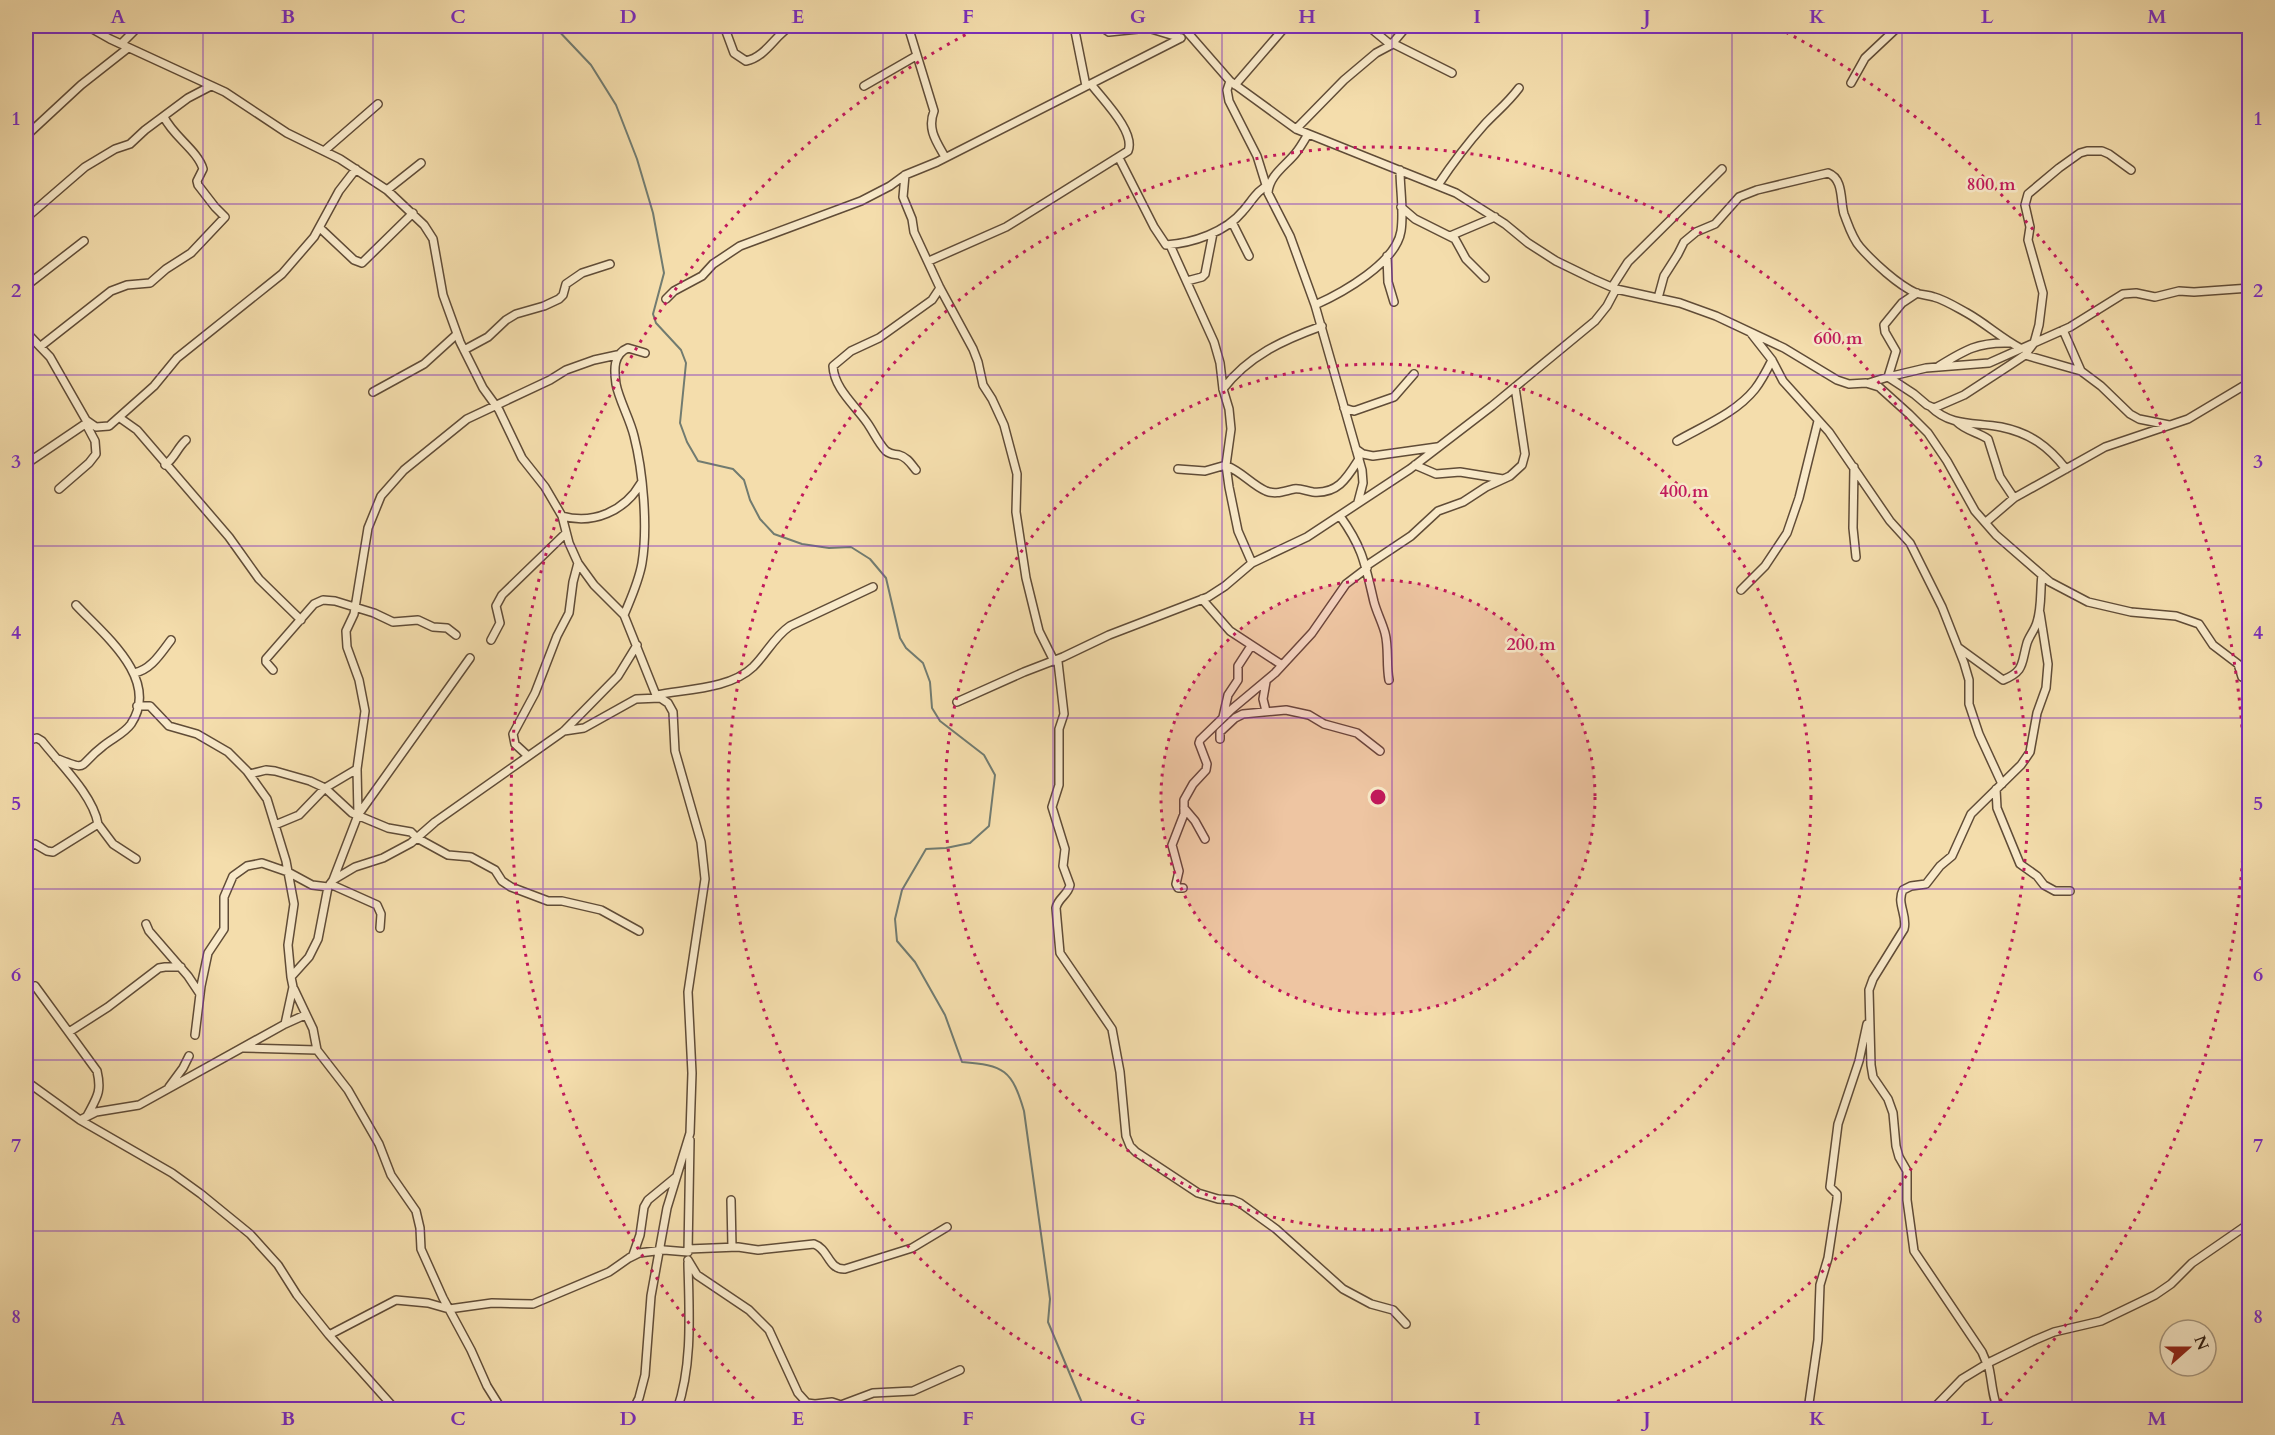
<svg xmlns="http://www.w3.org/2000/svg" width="2275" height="1435" font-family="Cardo,serif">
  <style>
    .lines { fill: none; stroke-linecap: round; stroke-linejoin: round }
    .stream { stroke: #717b70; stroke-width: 2 }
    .minor-casing { stroke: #604c37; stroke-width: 10 }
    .minor { stroke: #f8e9c9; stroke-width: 7 }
    .grid { fill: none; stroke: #7b2cbf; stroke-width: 1.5; stroke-opacity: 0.55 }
    .ring { fill: none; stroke: #c2185b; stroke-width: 3; stroke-dasharray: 3 6 }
    .centre { fill: #c2185b; stroke: #f8e9c9; stroke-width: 3 }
    .ring-label { font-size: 18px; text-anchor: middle; font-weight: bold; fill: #c2185b; stroke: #f8e9c9; stroke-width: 5; stroke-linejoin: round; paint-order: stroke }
    .neatline { fill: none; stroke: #7b2cbf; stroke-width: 2 }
    .grid-label { font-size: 20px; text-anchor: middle; font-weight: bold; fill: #7b2cbf }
  </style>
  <rect width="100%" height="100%" fill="#f4ddac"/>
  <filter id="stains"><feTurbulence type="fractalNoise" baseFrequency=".00333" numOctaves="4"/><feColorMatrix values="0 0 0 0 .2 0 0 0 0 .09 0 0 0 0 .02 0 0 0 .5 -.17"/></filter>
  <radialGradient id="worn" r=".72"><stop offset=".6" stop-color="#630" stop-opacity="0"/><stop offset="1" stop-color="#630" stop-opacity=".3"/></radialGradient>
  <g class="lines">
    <path class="stream" d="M 554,26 L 591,65 L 616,105 L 637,159 L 653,213 L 664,273 L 653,314 L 656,323 L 681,350 L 686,363 L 680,423 L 687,442 L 698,461 L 733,469 L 744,480 L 750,500 L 760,519 L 774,534 L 802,544 L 829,548 L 851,547 L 870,559 L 886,578 L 900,638 L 906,648 L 923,663 L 930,682 L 932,708 L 940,721 L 984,755 L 995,775 L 989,826 L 970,843 L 946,848 L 926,849 L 902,890 L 895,919 L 897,941 L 915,962 L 945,1015 L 962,1062 C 1004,1065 1012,1070 1024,1111 L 1050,1299 L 1048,1322 L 1085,1410"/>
    <defs>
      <path id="minor" d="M 87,26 L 110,39 L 225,92 L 287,133 L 340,159 L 387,190 L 424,225 L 433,239 L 443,295 L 460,342 L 483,388 L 499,410 L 522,458 L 545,487 L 562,516 L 569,543 L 578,563 L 594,585 L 624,615 L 656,695 L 668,703 L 673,712 L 675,751 L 701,842 L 705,879 L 688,992 L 692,1073 L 690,1133 L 667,1208 L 651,1296 L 645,1375 L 639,1398 L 633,1410
        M 724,26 L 734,53 L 746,61 C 766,57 775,35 791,26
        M 908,26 L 934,111 C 927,129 936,141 945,157
        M 1074,26 L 1086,86
        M 1100,26 L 1109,32 L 1148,28 L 1181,38
        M 1182,26 L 1230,81 L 1296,129 L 1456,193 L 1505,224 L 1528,243 L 1556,261 L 1593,279 L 1616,289 L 1680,303 L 1716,316 L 1784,348 L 1837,380 L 1849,384 L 1866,383 L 1879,387 L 1909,414 L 1928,433 L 1947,461 L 1975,511 L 1996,535 L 2050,582 L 2088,602 L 2131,612 L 2176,616 L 2199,624 L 2213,645 L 2238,664 L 2242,677 L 2250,680
        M 1368,26 L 1391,45
        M 1392,43 L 1452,73
        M 121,44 L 139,26
        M 1230,81 L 1227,90 L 1229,101 L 1257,156 L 1266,185
        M 1851,83 L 1865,58 L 1899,26
        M 1235,85 L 1286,26
        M 864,86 L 916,56
        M 1296,129 L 1344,80 L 1376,53 L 1391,45 L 1407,26
        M 1308,134 C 1304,141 1300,148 1295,154 C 1284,167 1269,176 1268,193 L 1290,236 L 1315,305 L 1362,470 L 1363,483 L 1358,502
        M 26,136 L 81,85 L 128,48
        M 324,151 L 378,104
        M 1119,158 L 1154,227 L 1166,245 C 1193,243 1226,232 1243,211 C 1252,201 1257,190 1270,184
        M 905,175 L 903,197 L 912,219 L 914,232 L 940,288 L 973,349 L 978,362 L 983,385 L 992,399 L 1004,425 L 1017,474 L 1016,512 L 1026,578 L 1039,631 L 1054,661
        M 1438,185 C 1452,164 1467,144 1484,125 C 1497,111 1507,104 1519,88
        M 387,190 L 421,163
        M 1401,207 L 1415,219 L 1455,239 L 1466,259 L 1485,278
        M 26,218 L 85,167 L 115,149 L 130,144 L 145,130 L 188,98 L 211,86
        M 1232,222 L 1249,256
        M 320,228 L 354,260 L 362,263 L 413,213
        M 1450,236 L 1495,217
        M 1170,245 L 1214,342 L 1220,363 L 1223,389 L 1229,409 L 1231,429 L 1226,465 L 1229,487 L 1238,531 L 1252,563
        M 1387,256 L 1388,282 L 1394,302
        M 929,261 L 1006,227 L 1128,151 C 1136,132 1102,99 1091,84
        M 1187,281 L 1202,277 L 1205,274 L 1213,233
        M 26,286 L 84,241
        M 1612,287 L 1628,262 L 1722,169
        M 1658,298 L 1664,276 L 1678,254 L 1684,242 L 1696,232 L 1715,224 L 1739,197 L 1757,190 L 1828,173 C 1844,179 1840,201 1844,214 C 1848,224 1852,238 1860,247 C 1873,262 1898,285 1916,293 C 1922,295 1928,295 1934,297 C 1945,300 1956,307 1967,313 C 1985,323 2001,338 2020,348
        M 666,299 L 674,291 L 702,276 L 713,264 L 740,246 L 861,201 L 890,186 L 905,175 L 937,162 L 1181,38
        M 1315,305 C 1342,293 1396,263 1401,231 C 1404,211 1400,189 1400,170
        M 2063,330 L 2081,371 L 2101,386 L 2130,414 L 2139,419 L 2169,425
        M 26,332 L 50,357 L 86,420 L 96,427 L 109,426 L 154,386 L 177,358 L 282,274 L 314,237 L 339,191 L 356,169
        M 1750,332 L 1772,360 L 1783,381 L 1829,432 L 1890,521 L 1910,543 L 1942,607 L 1964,663 L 1969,680 L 1969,704 L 1979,734 L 2002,784
        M 41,346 L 111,291 L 127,285 L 150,283 L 166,269 L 191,253 L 225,217 L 215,207 L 198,185 L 197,181 L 203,169 C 198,151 173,136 164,117
        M 464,350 L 488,337 L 506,320 L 516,314 L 544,306 L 559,299 L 563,295 L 566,284 L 582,273 L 610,264
        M 2025,355 L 2081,371
        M 1939,366 C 1965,350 1978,342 2009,343
        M 1888,377 L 1926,368 L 1989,363 L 2070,327 L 2123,294 L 2136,293 L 2155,297 L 2179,291 L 2194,292 L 2250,288
        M 1888,377 L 1896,351 L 1885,332 L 1884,325 L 1902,303 L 1917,293
        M 1869,383 L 1888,377 L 1914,394 L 1927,405 L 1934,408 L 1964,395 L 2010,365 L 2025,355 L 2034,343 L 2039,325 L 2043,293 L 2028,240 L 2030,227 L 2025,205 L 2028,194 L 2059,168 L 2080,153 L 2087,151 L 2102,151 L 2109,154 L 2131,170
        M 1223,389 C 1248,356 1283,340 1322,326
        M 373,392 L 424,364 L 457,334
        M 1931,407 C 1951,427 1976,422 2001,427 C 2030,433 2048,446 2066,469
        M 1344,408 L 1354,411 L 1394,397 L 1414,374
        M 120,418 L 137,430 L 229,537 L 259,579 L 301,620
        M 1957,422 C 1966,431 1978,432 1988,439 L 2000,477 L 2014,498
        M 1677,441 C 1703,426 1736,413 1755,389 C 1762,380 1767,370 1772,360
        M 1356,449 L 1363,454 L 1373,456 L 1437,447
        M 26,464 L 88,422
        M 165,465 C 175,458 177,448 186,440
        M 1415,465 L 1436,474 L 1460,472 L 1503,479
        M 1227,466 C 1242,472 1252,485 1266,491 C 1276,495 1284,491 1294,489 C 1300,488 1306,491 1313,492 C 1338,494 1347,478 1359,459
        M 1854,467 L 1853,528 L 1856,557
        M 1178,469 L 1205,471 L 1226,465
        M 916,470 C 911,464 907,457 899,455 C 894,454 891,455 886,451 C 879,444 874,433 868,424 C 856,406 834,389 833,366 L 851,351 L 879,338 L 932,300 L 940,288
        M 59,489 L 89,463 L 96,454 L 95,441 L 86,424
        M 562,516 C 593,525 625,511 641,483
        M 1340,516 C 1363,548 1365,564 1374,602 C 1377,613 1382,622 1385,633 C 1389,648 1386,664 1389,680
        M 1986,522 L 2014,498 L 2105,447 L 2188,419 L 2250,382
        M 1366,566 L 1411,536 L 1438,511 L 1463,502 L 1486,487 L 1510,476 L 1522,465 L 1525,454 L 1515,387
        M 1741,590 L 1765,566 L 1787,533 L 1799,498 L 1818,421
        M 1202,599 L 1230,631 L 1282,665
        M 624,615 C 631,598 639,581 642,563 C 648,527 643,471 634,436 C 630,419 619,400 616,384 C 614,370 613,354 628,348 L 645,353
        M 491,640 L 500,623 L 496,606 L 502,595 L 566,533
        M 1959,648 L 2003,680 C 2025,671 2021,664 2027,643 C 2029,636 2035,630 2037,622 C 2042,607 2040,590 2042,575
        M 1058,662 L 1064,714 L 1059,729 L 1059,785 L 1052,807 L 1065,849 L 1063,866 L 1070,885 C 1068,895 1058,898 1056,908 L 1060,953 L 1112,1029 L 1120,1072 L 1126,1136 L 1130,1146 L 1136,1152 L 1198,1193 L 1218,1199 L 1233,1200 L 1240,1203 L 1276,1229 L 1343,1289 L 1371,1304 L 1393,1310 L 1406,1324
        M 273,670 L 266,662 L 266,659 L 314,604 L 323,600 L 335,601 L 374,613 L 393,622 L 418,620 L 433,627 L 447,628 L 456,635
        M 134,673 C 151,670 161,653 171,640
        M 656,695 C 687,689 730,689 753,667 C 767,653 774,637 790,626 L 873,587
        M 957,702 L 1024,672 L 1063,657 L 1109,635 L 1208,597 L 1225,586 L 1252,563 L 1307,537 L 1410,469 L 1492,406 L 1595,321 L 1607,306 L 1616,289
        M 137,706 L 150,706 L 169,726 L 197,734 L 228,752 L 247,771 L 267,799 L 286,861 L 294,904 L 288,945 L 291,977
        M 1266,711 L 1263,699 L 1266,682
        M 1223,717 L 1228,695 L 1238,680 L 1238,666 L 1251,646
        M 564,731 L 584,728 L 636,699 L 660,698
        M 1220,739 L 1220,732 L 1235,718 L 1243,714 L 1286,710 L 1309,715 L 1324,724 L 1357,733 L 1380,751
        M 26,741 L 37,738 L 42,741 C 60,764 93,795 98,824 L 53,852 L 47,851 L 35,844 L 26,849
        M 528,756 L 515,744 L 513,734 L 535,693 L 557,636 L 569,613 L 573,582 L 578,563
        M 56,758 C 90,772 77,766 102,747 C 111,739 124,734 131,724 C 161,679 103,634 76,605
        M 250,774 L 266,770 L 275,771 L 310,781 L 325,788 L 352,813 L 388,828 L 411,832 L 417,838 L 448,855 L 471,857 L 495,870 L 502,881 L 511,887 L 548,901 L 562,901 L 601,910 L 639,931
        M 1996,789 L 1997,808 L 2020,864 L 2037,876 L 2044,885 L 2055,891 L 2070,891
        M 1184,808 L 1195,821 L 1205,839
        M 358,815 L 470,658
        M 98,824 L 113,844 L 136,859
        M 275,825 L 299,815 L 325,788 L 357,769
        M 333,880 L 358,815 L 357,769 L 365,711 L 359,680 L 347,647 L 346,631 L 354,614 L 368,528 L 381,496 L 404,470 L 467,419 L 550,380 L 566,370 L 594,360 L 617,355
        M 330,884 L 377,905 L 381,914 L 380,928
        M 1183,888 L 1178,888 L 1176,884 L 1179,871 L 1172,845 L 1184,814 L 1184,800 L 1193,784 L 1206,770 L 1207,764 L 1199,743 L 1200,740 L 1232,709 L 1275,673 L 1312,633 L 1346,584 L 1367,568
        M 146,924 L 149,931 L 188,976 L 200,994
        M 35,986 L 97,1071 C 102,1092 97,1097 87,1116
        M 294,989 L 313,1029 L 317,1050 L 348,1090 L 379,1144 L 391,1175 L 416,1211 L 420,1228 L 421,1249 L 443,1298 L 471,1350 L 487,1386 L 502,1410
        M 285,1024 L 305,1015
        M 69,1032 L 108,1007 L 159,968 L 165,967 L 181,967
        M 195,1035 L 201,986 L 208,953 L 224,929 L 224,897 L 233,876 L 247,866 L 262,863 L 288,872 L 312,885 L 328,887
        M 244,1048 L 317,1050
        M 26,1081 L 80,1120 L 172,1173 L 201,1194 L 250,1234 L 278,1265 L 297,1295 L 329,1335 L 396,1410
        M 169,1087 L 183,1068 L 189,1056
        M 80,1120 L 96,1112 L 139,1105 L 285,1024 L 293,987 L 291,977 L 309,957 L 318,939 L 328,887 L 333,880 L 355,867 L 383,858 L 411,843 L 435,822 L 564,731 L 618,676 L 637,645
        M 731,1200 L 732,1247
        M 688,1249 L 738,1247 L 758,1250 L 814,1244 C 829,1249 828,1270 845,1269 L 912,1248 L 947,1227
        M 688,1252 L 690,1140
        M 633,1255 L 640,1235 L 644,1207 L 648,1200 L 676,1177
        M 688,1260 L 697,1275 L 749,1310 L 769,1330 L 798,1393 L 807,1403 L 815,1404 L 832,1402 L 841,1405 L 873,1393 L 913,1391 L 960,1370
        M 329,1335 L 396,1300 L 428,1303 L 449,1309 L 492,1303 L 533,1304 L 609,1272 L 629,1258 L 639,1253 L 664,1250 L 688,1252
        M 1987,1364 L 1982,1352 L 1914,1251 L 1907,1200 L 1907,1171 L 1899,1157 L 1896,1146 L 1893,1113 L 1888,1099 L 1873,1077 L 1871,1065 L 1869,990 L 1873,979 L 1904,929 C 1908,916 1896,903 1903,890 L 1911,886 L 1926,884 L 1940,866 L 1952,856 L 1971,814 L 2021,765 L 2030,752 L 2037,713 L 2046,688 L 2048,664 L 2040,613
        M 1988,1364 C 1992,1377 1992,1400 1999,1410
        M 677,1410 C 693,1364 689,1310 688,1263
        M 1808,1410 L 1818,1340 L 1820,1285 L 1828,1258 L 1837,1199 L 1837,1194 L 1830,1187 L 1838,1124 L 1859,1061 L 1867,1024
        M 1932,1410 L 1962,1379 L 1990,1362 L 2035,1340 L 2054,1332 L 2101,1321 L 2155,1295 L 2171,1284 L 2192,1263 L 2250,1223"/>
    </defs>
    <use href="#minor" class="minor-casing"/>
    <use href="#minor" class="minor"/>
  </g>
  <path class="grid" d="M 203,26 L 203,1410M 373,26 L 373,1410M 543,26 L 543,1410M 713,26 L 713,1410M 883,26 L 883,1410M 1053,26 L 1053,1410M 1222,26 L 1222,1410M 1392,26 L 1392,1410M 1562,26 L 1562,1410M 1732,26 L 1732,1410M 1902,26 L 1902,1410M 2072,26 L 2072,1410M 26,204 L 2250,204M 26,375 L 2250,375M 26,546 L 2250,546M 26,718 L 2250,718M 26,889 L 2250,889M 26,1060 L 2250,1060M 26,1231 L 2250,1231"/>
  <circle cx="1378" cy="797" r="217" fill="#c2185b" fill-opacity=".12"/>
  <g class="ring">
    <circle cx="1378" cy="797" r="217"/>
    <circle cx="1378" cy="797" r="433"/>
    <path d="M1156 1408A650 650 0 1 1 1600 1408"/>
    <path d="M760 1405A867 867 0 0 1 978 28M1778 28A867 867 0 0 1 1996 1405"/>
  </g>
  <circle cx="1378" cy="797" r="9" class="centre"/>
  <g class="ring-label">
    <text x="1991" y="190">800 m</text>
    <text x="1838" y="344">600 m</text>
    <text x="1684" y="497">400 m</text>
    <text x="1531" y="650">200 m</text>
  </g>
  <rect width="2275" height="1435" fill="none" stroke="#f4ddac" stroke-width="66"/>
  <g transform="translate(2188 1348) rotate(69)"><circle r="28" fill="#f8e9c9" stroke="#a7977f" stroke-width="1.5"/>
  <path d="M0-4.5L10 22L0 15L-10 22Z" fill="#8f2418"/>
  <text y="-9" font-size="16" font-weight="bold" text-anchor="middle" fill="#2e1c10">N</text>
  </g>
  <rect x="33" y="33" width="2209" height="1369" class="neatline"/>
  <g class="grid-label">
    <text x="118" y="23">A</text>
    <text x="288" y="23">B</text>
    <text x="458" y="23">C</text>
    <text x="628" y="23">D</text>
    <text x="798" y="23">E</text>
    <text x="968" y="23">F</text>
    <text x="1138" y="23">G</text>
    <text x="1307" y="23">H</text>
    <text x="1477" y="23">I</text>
    <text x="1647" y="23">J</text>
    <text x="1817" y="23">K</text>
    <text x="1987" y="23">L</text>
    <text x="2157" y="23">M</text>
    <text x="16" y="125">1</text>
    <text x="2258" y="125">1</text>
    <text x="16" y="297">2</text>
    <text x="2258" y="297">2</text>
    <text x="16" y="468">3</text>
    <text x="2258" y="468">3</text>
    <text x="16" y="639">4</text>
    <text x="2258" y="639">4</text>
    <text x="16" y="810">5</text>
    <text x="2258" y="810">5</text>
    <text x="16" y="981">6</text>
    <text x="2258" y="981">6</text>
    <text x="16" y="1152">7</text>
    <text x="2258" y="1152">7</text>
    <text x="16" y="1323">8</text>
    <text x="2258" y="1323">8</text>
    <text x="118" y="1425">A</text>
    <text x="288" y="1425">B</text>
    <text x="458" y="1425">C</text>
    <text x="628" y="1425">D</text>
    <text x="798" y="1425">E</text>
    <text x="968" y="1425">F</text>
    <text x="1138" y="1425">G</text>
    <text x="1307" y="1425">H</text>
    <text x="1477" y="1425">I</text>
    <text x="1647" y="1425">J</text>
    <text x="1817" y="1425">K</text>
    <text x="1987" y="1425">L</text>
    <text x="2157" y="1425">M</text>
  </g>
  <rect width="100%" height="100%" filter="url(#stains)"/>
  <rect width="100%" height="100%" fill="url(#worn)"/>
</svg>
